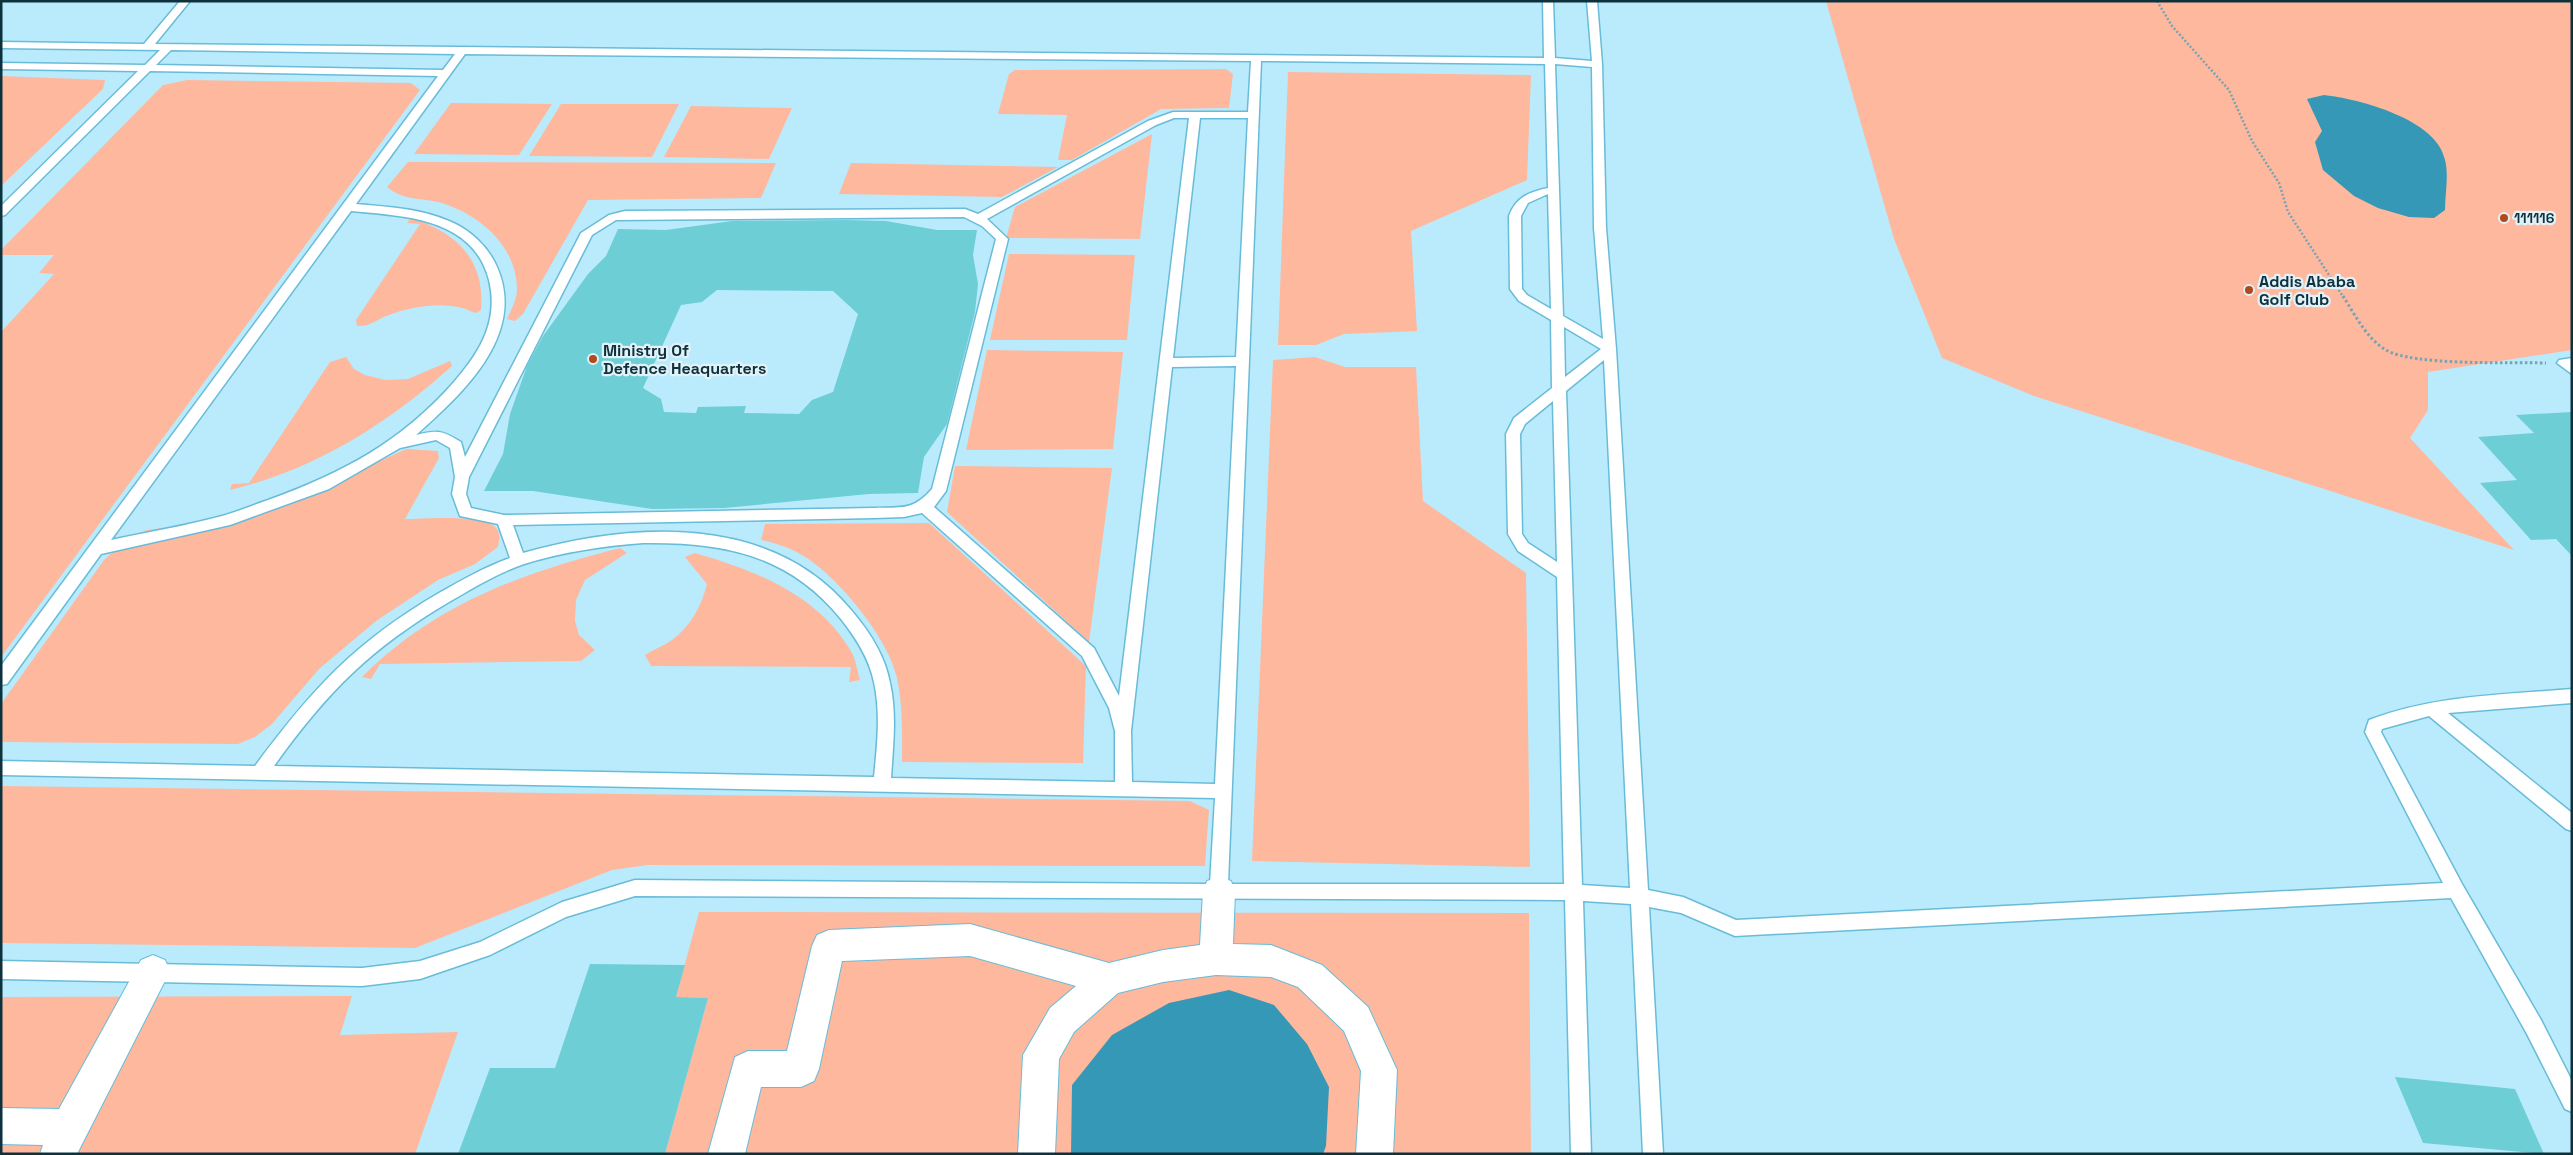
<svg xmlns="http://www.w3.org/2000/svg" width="2573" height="1155" font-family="'Space Grotesk',sans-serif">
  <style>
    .green { fill: #feb89e }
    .water { fill: #3498b6 }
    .building { fill: #6eced5; fill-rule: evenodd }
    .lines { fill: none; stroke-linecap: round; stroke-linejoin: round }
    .lane-casing { stroke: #68bcd8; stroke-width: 3 }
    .street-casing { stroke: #68bcd8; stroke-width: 2 }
    .path-far1 { stroke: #77a3b2; stroke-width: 2.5; stroke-dasharray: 2 2; stroke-linecap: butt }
    .path { stroke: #77a3b2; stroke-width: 3; stroke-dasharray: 2.5 2.5; stroke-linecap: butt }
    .lane { fill: #fff; fill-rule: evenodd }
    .street { fill: #fff; fill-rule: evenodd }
    .poi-dot { fill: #af4a1e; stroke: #e2f2f8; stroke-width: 2 }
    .labels { text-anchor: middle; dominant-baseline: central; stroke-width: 4.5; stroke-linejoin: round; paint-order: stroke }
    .far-poi-label { font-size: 14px; font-weight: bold; fill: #0d323d; stroke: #e2f2f8; text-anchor: start }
    .poi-label { font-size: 16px; font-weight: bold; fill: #0d323d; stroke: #e2f2f8; text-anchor: start }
  </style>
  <rect width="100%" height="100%" fill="#baebfc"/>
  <path class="green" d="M 1826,1 L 2572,1 L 2572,350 L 2428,372 L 2428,410 L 2410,438 L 2514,550 L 2034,396 L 1942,358 L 1894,239 Z
    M 1226,69 L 1233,74 L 1229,108 L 1161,109 L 1072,160 L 1058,160 L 1067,115 L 998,114 L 1009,74 L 1015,70 Z
    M 1288,72 L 1531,75 L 1527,180 L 1411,231 L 1417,331 L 1344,334 L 1316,345 L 1278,345 Z
    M 1,76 L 105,80 L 103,89 L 1,186 Z
    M 187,80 L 411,83 L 420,90 L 1,657 L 1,332 L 54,274 L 39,273 L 54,255 L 1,255 L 1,250 L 163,85 Z
    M 451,103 L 552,104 L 519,155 L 414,154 Z
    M 561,104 L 679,104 L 652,157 L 529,156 Z
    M 691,106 L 792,108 L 769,159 L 664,157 Z
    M 1152,134 L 1140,239 L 1006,238 L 1015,207 Z
    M 408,162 L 776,163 L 761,198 L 588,200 L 523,314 L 515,321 L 507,319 C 511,310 517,299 517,290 C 517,245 478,213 438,202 C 420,198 402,200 387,187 Z
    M 851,163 L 1058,167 L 1002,197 L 839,194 Z
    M 411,218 C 458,233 485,260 481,310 L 476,313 C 471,312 467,309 462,308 C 440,302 410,307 389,315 C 377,319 370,327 357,326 L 356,320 L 420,224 L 407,223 Z
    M 1009,254 L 1135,255 L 1127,340 L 990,340 Z
    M 987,350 L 1123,352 L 1113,449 L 966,450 Z
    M 346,357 L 354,369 L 365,375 L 385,380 L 408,379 L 450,361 L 452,366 C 386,425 316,469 230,490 L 232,484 L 249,483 L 330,362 Z
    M 1315,357 L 1345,367 L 1416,367 L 1423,501 L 1526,573 L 1530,867 L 1252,861 L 1273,360 Z
    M 406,449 L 438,451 L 439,458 L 405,519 C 423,519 487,513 497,529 C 501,535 499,540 498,547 L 475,564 L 438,580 L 376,621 L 319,669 L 272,724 L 255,737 L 238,744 L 1,742 L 1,704 L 104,560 L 129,537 L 147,530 L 215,521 L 277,508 L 331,489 L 371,465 Z
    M 955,466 L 1112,468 L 1089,642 L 947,512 Z
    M 929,523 L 1086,666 L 1083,763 L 902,762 C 902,734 903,706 897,678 C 888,638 841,581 807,558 C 794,549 776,543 761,540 L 765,524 Z
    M 620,548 L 627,553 L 585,580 L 576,600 L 575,621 L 579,635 L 595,650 L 581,661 L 380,664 L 371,679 L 362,677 C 435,604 522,573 620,548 Z
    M 695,553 C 756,571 817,594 851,651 C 856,659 857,671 860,680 L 849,682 L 851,667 L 651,666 L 645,655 C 654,649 664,646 672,640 C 691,626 702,605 707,584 L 685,557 Z
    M 1,786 L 1190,801 L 1209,810 L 1205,866 L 648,865 L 612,870 L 415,948 L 1,943 Z
    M 699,912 L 1529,913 L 1531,1154 L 665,1154 L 708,998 L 676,997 Z
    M 352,996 L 340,1035 L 458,1032 L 415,1154 L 1,1154 L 1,997 Z"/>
  <path class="water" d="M 2324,95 C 2359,99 2437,119 2445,160 C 2449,175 2445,194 2445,210 L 2434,218 L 2409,217 L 2378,208 L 2354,196 L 2323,170 L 2315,142 L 2322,131 L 2307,99 Z
    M 1229,990 L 1274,1005 L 1307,1044 L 1329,1087 L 1326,1146 L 1323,1154 L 1071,1154 L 1072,1085 L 1112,1035 L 1169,1003 Z"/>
  <path class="building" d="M 846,220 L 886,221 L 937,230 L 977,230 L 973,255 L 978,284 L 975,312 L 947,424 L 924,457 L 918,493 L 869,494 L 724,508 L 652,509 L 533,491 L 484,491 L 503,454 L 510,414 L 527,366 L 543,336 L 588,274 L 606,256 L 618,229 L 666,230 L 732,221 ZM 717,290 L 833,291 L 858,314 L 833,392 L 812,400 L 799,414 L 744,413 L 746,406 L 698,407 L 696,413 L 664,412 L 661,399 L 643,388 L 681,305 L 702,302 Z
    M 2572,412 L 2572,556 L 2556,539 L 2531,540 L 2480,483 L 2517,480 L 2478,437 L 2534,433 L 2516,415 Z
    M 590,964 L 685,965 L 676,997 L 708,998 L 665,1154 L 458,1154 L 490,1068 L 555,1068 Z
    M 2395,1077 L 2515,1089 L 2544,1154 L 2423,1143 Z"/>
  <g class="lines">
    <defs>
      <path id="lane" d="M 180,1 L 190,1 L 155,44 L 1544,58 L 1543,1 L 1553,1 L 1555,58 L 1592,61 L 1587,1 L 1597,1 L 1602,64 L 1606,228 L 1616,349 L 1648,890 L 1683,897 L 1736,920 L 2443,883 L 2365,732 L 2369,720 C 2434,695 2503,695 2572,689 L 2572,703 L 2448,713 L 2572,813 L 2572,831 L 2566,829 L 2429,716 L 2382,729 L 2381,732 L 2462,884 L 2541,1020 L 2572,1081 L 2572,1112 L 2565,1109 L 2527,1034 L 2451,898 L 1735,936 L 1681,913 L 1649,907 L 1663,1154 L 1643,1154 L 1631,904 L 1583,901 L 1591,1154 L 1571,1154 L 1565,900 L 635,896 L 566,917 L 490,955 L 420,979 L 362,986 L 1,979 L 1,961 L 362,968 L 420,961 L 480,942 L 562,902 L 635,880 L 1210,884 L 1215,798 L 1,775 L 1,761 L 255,766 C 312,689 355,642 439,593 C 462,580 485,567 510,558 L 498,524 L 460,516 L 452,494 L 455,477 L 450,448 L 436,440 L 400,448 L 329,489 L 230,525 L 101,554 L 7,684 L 1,685 L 1,666 L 438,76 L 150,71 L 5,215 L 1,216 L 1,206 L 138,71 L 1,69 L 1,63 L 145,65 L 160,50 L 1,48 L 1,42 L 144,44 ZM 171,50 L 455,54 L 443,70 L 156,65 ZM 465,54 L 1251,61 L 1248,112 L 1173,112 L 1148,121 L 978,214 L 965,209 L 625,211 L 609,215 L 581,233 L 465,457 L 461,442 C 441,430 438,430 416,435 C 462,394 527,335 497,267 C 488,246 469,229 449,221 C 419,208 387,207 356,204 ZM 1261,61 L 1545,64 L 1548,188 C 1529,192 1516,197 1509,216 L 1510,289 L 1519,301 L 1551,320 L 1552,388 L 1514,418 L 1506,434 L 1508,534 L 1518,551 L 1557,577 L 1564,884 L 1228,884 ZM 1555,64 L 1592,67 L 1594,228 L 1603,339 L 1563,316 ZM 1174,118 L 1189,118 L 1119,696 L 1094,648 L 934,507 L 946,491 L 1008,239 L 987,219 L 1156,125 ZM 1200,118 L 1248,118 L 1236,357 L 1173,358 ZM 1548,194 L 1551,309 L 1527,295 L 1522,289 L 1521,216 L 1528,203 ZM 351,211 C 402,216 473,217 489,280 C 499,321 480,352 454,382 C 401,442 343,473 268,500 C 253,505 237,512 222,516 C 185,526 148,532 111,540 ZM 964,217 L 982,226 L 996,239 L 932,489 C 913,511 901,507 874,508 L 504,515 L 471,508 L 466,494 L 469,477 L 592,235 L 616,220 ZM 1564,327 L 1601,349 L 1565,377 ZM 1604,360 L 1630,888 L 1582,885 L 1566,391 ZM 1236,366 L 1215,784 L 1132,782 L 1131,731 L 1172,367 ZM 1553,401 L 1557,562 L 1528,543 L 1522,534 L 1520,434 L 1525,424 ZM 922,513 L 1082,656 L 1109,708 L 1115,731 L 1115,782 L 891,778 C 893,746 897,714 890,683 C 885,655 869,631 851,610 C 771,513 633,522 523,553 L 513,525 L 874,518 L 904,517 ZM 643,543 C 723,542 788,554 841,619 C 856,638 869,658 874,682 C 881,714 877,746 874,777 L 274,766 C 327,692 371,648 449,602 C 473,588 498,573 524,564 C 563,552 603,546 643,543 Z
        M 2572,358 L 2572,374 L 2557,363 L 2559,360 Z"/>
      <path id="street" d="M 1219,877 L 1231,881 L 1235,892 L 1233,944 L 1271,945 L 1322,965 L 1368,1007 L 1397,1070 L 1393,1154 L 1356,1154 L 1361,1071 L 1344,1031 L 1298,987 L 1271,977 L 1216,975 L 1163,982 L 1118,993 L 1074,1032 L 1059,1059 L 1055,1154 L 1018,1154 L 1023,1055 L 1050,1008 L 1076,986 L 970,956 L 842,961 L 819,1069 L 814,1081 L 801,1087 L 761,1087 L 745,1154 L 708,1154 L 735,1057 L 748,1051 L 787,1051 L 812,946 L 817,935 L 829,930 L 970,924 L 1109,963 L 1163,950 L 1200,945 L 1203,892 L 1207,881 Z
        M 153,955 L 165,960 L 170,971 L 77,1154 L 40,1154 L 43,1145 L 1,1144 L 1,1108 L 59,1109 L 141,960 Z"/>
    </defs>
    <use href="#lane" class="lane-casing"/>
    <use href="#street" class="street-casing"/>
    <path class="path-far1" d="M 2157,1 L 2172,26 L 2229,90 L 2252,141 L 2279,183 L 2288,212 L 2344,298"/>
    <path class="path" d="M 2343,296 C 2355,315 2367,339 2386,350 C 2413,366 2510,362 2546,363"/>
    <use href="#lane" class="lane"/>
    <use href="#street" class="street"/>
  </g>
  <g class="poi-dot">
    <circle cx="2504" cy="218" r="5"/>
    <circle cx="2249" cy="290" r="5"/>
    <circle cx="593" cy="359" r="5"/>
  </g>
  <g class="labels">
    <g class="far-poi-label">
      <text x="2514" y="218">111116</text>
    </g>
    <g class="poi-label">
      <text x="2259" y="281">Addis Ababa<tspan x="2259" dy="18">Golf Club</tspan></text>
      <text x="603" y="350">Ministry Of<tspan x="603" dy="18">Defence Heaquarters</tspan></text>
    </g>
  </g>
  <rect width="2573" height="1155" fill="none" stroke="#0d323d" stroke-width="5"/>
</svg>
